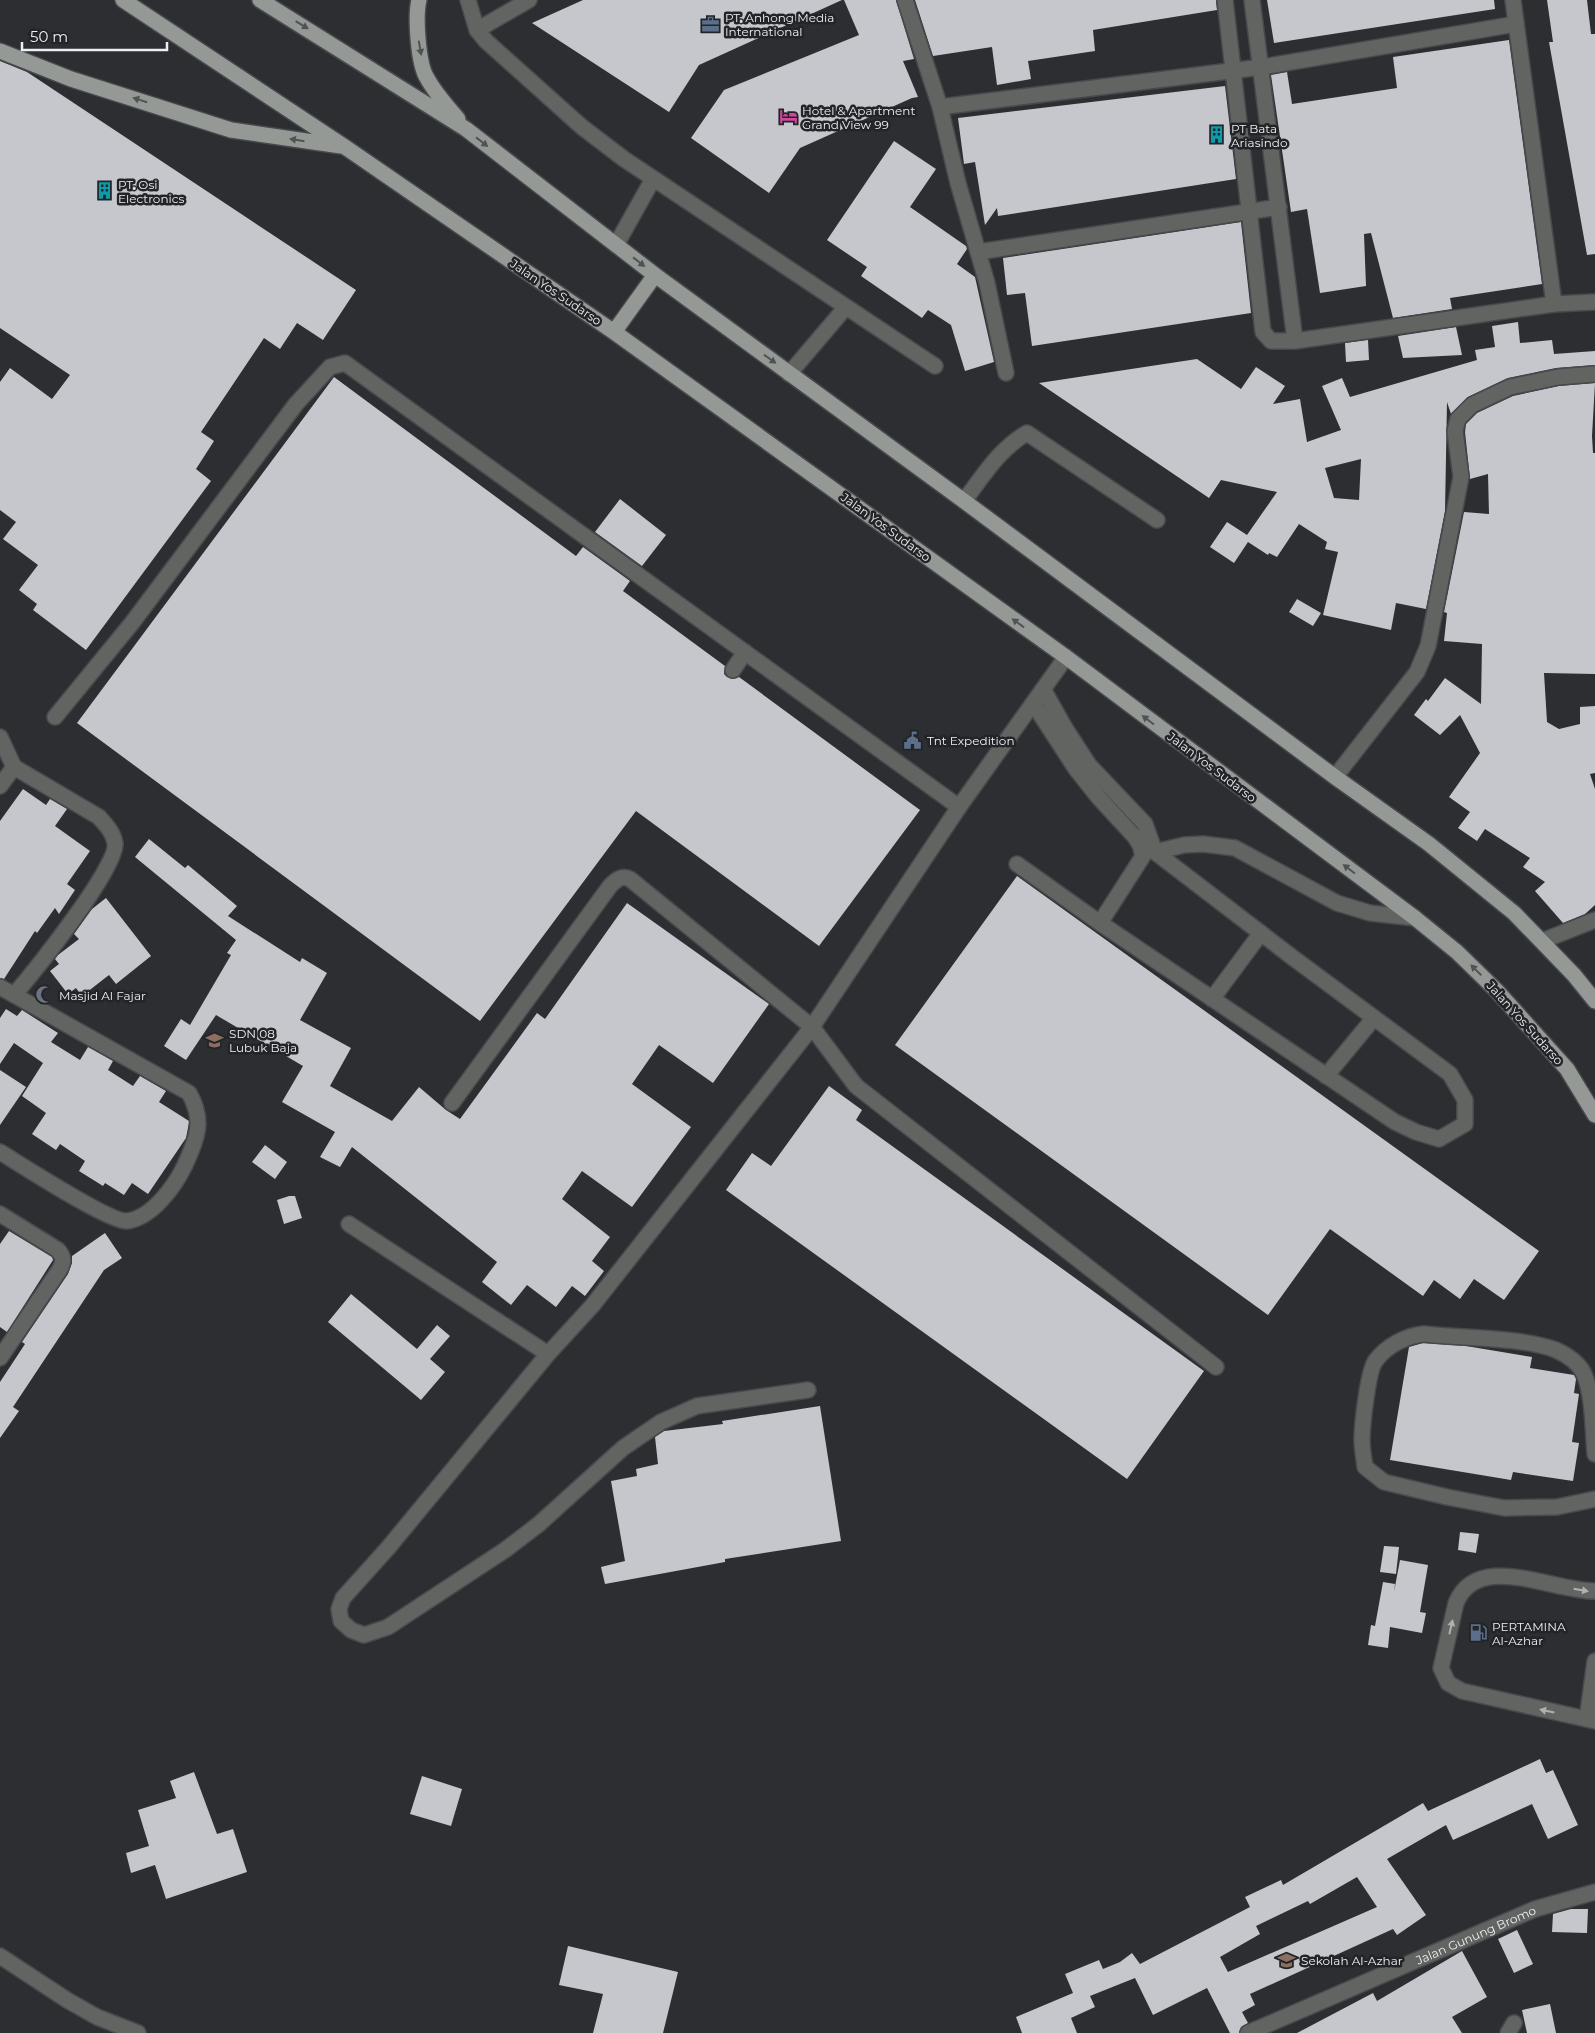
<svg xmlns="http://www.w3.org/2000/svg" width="1595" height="2033" font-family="Montserrat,sans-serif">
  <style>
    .building { fill: #c6c7cc; fill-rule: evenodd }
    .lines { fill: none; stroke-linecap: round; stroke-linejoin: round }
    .minor-casing { stroke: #47494d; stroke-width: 18 }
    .major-casing { stroke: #47494d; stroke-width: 18 }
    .minor { stroke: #626462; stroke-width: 15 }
    .major { stroke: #959996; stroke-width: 15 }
    .oneway { fill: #505354 }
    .oneway2 { fill: #aeb0b1 }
    .labels { text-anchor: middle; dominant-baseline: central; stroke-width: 5; stroke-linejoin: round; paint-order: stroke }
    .poi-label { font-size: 12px; fill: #edeff1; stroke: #222428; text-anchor: start }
    .street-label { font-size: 12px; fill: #edeff1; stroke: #222428 }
  </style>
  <rect width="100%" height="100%" fill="#2c2e32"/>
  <path class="building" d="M 583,0 L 842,0 L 699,65 L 669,112 L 532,23 Z
    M 844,0 L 896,0 L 914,59 L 903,61 L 918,97 L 912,98 L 800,148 L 769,193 L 691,138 L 724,90 L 859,35 Z
    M 915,0 L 1216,0 L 1217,10 L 1093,30 L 1095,51 L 1028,61 L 1031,79 L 997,85 L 992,47 L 933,56 Z
    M 1267,0 L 1494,0 L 1495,9 L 1274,43 Z
    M 1547,0 L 1587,0 L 1591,34 L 1595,34 L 1595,254 L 1587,255 L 1549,42 L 1553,42 Z
    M 1509,40 L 1542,284 L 1450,298 L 1452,309 L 1393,318 L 1371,233 L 1364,234 L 1366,286 L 1320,293 L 1307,209 L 1291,212 L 1271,75 L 1287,72 L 1292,104 L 1397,88 L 1393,57 Z
    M 0,61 L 27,72 L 356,290 L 323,340 L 297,323 L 280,349 L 264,338 L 201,432 L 214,441 L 196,469 L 211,481 L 86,650 L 33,610 L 37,604 L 19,590 L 38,565 L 3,539 L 16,522 L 0,510 L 0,382 L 10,368 L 52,399 L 70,375 L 0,328 Z
    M 1225,86 L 1236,179 L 998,216 L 997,208 L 985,225 L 975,162 L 964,164 L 958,118 Z
    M 894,141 L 936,169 L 910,207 L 966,246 L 967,249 L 957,264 L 975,277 L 994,362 L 965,371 L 951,325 L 928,310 L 922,318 L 861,276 L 867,267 L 827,240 Z
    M 1241,222 L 1251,313 L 1032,346 L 1025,293 L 1007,295 L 1003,258 Z
    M 1518,322 L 1520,343 L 1552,340 L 1554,354 L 1595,351 L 1595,365 L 1556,368 L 1508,378 L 1468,397 L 1451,414 L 1447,402 L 1445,511 L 1426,609 L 1396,603 L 1391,630 L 1323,615 L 1338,552 L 1325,549 L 1327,542 L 1299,524 L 1277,557 L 1269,553 L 1268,555 L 1248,542 L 1234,563 L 1210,547 L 1227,522 L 1247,535 L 1277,492 L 1221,480 L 1209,498 L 1039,383 L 1197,359 L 1241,389 L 1256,367 L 1285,386 L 1273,404 L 1300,399 L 1307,442 L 1341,430 L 1322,386 L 1342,378 L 1350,397 L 1477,360 L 1475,350 L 1495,347 L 1492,326 ZM 1361,459 L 1359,500 L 1334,498 L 1325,468 Z
    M 1456,327 L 1462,355 L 1403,358 L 1398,336 Z
    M 1368,340 L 1369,360 L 1346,362 L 1345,343 Z
    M 334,377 L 576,556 L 583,547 L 630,581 L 623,591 L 725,666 L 724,674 L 727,677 L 733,679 L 739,677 L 920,810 L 819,946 L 636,811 L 480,1021 L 77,723 Z
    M 1595,383 L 1592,436 L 1593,453 L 1595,453 L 1595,674 L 1544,673 L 1547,722 L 1559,729 L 1580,724 L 1580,707 L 1595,706 L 1595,773 L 1590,774 L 1595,789 L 1595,905 L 1585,914 L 1563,923 L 1535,891 L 1545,882 L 1523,867 L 1530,858 L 1485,829 L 1477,841 L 1458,828 L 1470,812 L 1449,797 L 1480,753 L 1460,715 L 1440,735 L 1414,715 L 1426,699 L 1428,701 L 1445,678 L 1481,704 L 1482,644 L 1444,641 L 1447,613 L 1444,612 L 1464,512 L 1489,514 L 1488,474 L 1470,479 L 1465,432 L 1466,424 L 1477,413 L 1513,396 L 1559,386 Z
    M 620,499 L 666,535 L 642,566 L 595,532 Z
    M 1297,599 L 1321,613 L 1313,626 L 1289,612 Z
    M 23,789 L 46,805 L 50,799 L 67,809 L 55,826 L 90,851 L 67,884 L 75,890 L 59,914 L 55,908 L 37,933 L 35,931 L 4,979 L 0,978 L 0,821 Z
    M 149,839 L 185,868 L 188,865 L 237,906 L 228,916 L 300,962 L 302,958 L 327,973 L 300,1020 L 351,1048 L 330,1086 L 392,1121 L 419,1087 L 446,1110 L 460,1119 L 537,1013 L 545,1019 L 627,903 L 769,1004 L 713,1083 L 659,1045 L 632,1084 L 691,1127 L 632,1207 L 582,1171 L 562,1199 L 610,1237 L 592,1261 L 604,1271 L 585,1296 L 572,1286 L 556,1307 L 527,1285 L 511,1305 L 482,1282 L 497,1262 L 352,1147 L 340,1167 L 320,1157 L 335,1132 L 282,1102 L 303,1066 L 216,1015 L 186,1060 L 164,1046 L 181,1019 L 190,1025 L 231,955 L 227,953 L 236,940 L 135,857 Z
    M 1017,876 L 1539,1251 L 1504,1300 L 1474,1279 L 1460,1299 L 1434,1280 L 1423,1296 L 1330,1229 L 1268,1315 L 895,1045 Z
    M 106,898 L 151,956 L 116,984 L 109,975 L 82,996 L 76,988 L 68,994 L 50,971 L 59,964 L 55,959 L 58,955 L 79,939 L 74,934 L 92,909 Z
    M 6,1009 L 17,1016 L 22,1010 L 58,1033 L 51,1042 L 80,1060 L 88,1047 L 113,1061 L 108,1070 L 133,1086 L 140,1076 L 166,1091 L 159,1102 L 189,1121 L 188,1128 L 186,1138 L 148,1194 L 132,1183 L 124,1195 L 105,1183 L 103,1186 L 79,1171 L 85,1161 L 60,1144 L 56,1150 L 32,1134 L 46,1113 L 22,1096 L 43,1063 L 14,1043 L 0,1064 L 0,1018 Z
    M 0,1070 L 26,1087 L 0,1125 Z
    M 829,1086 L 862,1110 L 856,1120 L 1204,1371 L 1127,1479 L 726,1190 L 752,1153 L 771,1166 Z
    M 265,1145 L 287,1162 L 275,1179 L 252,1162 Z
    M 289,1196 L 295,1196 L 302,1218 L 284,1224 L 277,1200 Z
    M 9,1231 L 52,1257 L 53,1260 L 7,1332 L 0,1327 L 0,1244 Z
    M 105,1233 L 122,1258 L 104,1270 L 13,1407 L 19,1411 L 0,1438 L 0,1382 L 25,1344 L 22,1342 L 68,1274 L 72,1263 L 72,1256 Z
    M 351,1294 L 417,1349 L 437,1325 L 450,1336 L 430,1359 L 445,1372 L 421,1400 L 328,1322 Z
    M 1423,1343 L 1466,1346 L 1532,1357 L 1530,1368 L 1574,1375 L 1576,1379 L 1574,1393 L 1579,1394 L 1572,1442 L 1579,1443 L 1573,1481 L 1513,1472 L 1511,1480 L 1390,1460 L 1409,1347 Z
    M 820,1406 L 841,1541 L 725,1559 L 725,1562 L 605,1584 L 601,1567 L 625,1561 L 611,1481 L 637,1476 L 636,1469 L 658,1464 L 655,1437 L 664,1431 L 723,1424 L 722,1421 Z
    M 1460,1532 L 1479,1534 L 1476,1553 L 1458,1550 Z
    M 1384,1546 L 1399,1547 L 1396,1574 L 1380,1572 Z
    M 1400,1560 L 1428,1565 L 1420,1612 L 1426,1613 L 1422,1633 L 1390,1627 L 1388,1648 L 1368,1645 L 1371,1625 L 1375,1626 L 1383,1582 L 1395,1584 L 1394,1592 Z
    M 1540,1759 L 1546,1773 L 1553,1770 L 1578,1825 L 1548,1839 L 1532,1804 L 1453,1840 L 1446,1825 L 1387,1859 L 1426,1915 L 1397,1935 L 1393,1929 L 1250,1994 L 1255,2005 L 1242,2012 L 1248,2023 L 1241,2027 L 1239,2033 L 1230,2033 L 1207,1988 L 1153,2015 L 1135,1978 L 1090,1996 L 1095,2007 L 1071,2018 L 1077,2033 L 1022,2033 L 1016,2017 L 1073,1993 L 1065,1974 L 1099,1960 L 1103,1969 L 1120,1962 L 1132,1953 L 1140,1964 L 1250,1907 L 1245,1897 L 1281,1880 L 1283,1885 L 1423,1803 L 1428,1811 ZM 1357,1877 L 1377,1907 L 1228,1972 L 1220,1957 L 1260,1934 L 1256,1926 L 1308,1901 L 1310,1904 Z
    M 194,1772 L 217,1834 L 233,1829 L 247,1872 L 166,1899 L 155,1865 L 131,1873 L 126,1853 L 149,1846 L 138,1810 L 176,1798 L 170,1781 Z
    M 422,1776 L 462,1789 L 451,1826 L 410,1814 Z
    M 1571,1909 L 1588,1909 L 1587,1933 L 1552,1932 L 1553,1914 Z
    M 1517,1930 L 1533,1964 L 1514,1973 L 1498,1939 Z
    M 568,1946 L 678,1972 L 663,2033 L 593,2033 L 603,1994 L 559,1985 Z
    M 1462,1951 L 1487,1997 L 1452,2017 L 1462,2033 L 1297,2033 L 1373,1993 L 1377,2001 Z
    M 1550,2004 L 1556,2033 L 1527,2033 L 1522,2010 Z"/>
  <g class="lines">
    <defs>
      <g id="minor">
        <path d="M 468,0 L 477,30 L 486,41 L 582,127 L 624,159 L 935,366"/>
        <path d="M 905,0 L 940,107 L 958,183 L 987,283 L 1006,373"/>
        <path d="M 1225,0 L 1263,332 L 1271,341 L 1295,341 L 1554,304 L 1595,302"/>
        <path d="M 1252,0 L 1295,341"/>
        <path d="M 1513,0 L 1554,304"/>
        <path d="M 477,30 L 529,0"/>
        <path d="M 940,107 L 1262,67 L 1516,24"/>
        <path d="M 616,245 L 653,179"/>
        <path d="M 978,252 L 1279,207"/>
        <path d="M 789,374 L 846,307"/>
        <path d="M 964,501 C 983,476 999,449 1027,433 L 1157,520"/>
        <path d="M 733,670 L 745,652"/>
        <path d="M 1033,703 L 1076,769 L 1099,798 L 1135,837 L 1140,845 L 1143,856 L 1100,923"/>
        <path d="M 55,717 L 132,623 L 296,404 L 330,367 L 345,363 L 959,807"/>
        <path d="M 0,737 L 14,767 L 0,786"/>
        <path d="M 14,767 L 99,817 C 106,825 113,832 115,843 C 119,866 33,973 14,995"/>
        <path d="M 1335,777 L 1417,672 L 1428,646 L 1461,477 L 1455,431 L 1458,419 L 1472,405 L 1510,387 L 1558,377 L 1595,374"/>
        <path d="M 1155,852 L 1184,845 L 1203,844 L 1235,848 L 1337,903 L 1370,913 L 1415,918"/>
        <path d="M 1017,864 L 1100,923 L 1395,1122 L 1416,1132 L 1439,1139 L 1465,1124 L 1465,1100 L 1450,1074 L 1292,957 L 1155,852 L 1145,824 L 1089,765 L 1065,728 L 1043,689"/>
        <path d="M 1542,941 L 1595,920"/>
        <path d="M 0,987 L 189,1093 C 205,1121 197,1138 185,1165 C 175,1186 152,1218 127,1221 C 109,1222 20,1164 0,1152"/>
        <path d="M 1212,999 L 1261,933"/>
        <path d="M 1326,1076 L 1374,1018"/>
        <path d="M 452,1103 L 610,886 C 616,880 621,875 630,879 L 812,1027 L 856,1086 L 1216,1367"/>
        <path d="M 0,1214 L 58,1250 C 64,1257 64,1261 60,1269 L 0,1358"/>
        <path d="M 349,1224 L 548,1354"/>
        <path d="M 808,1390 L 697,1406 L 661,1422 L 623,1448 L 539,1524 L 505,1550 L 388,1627 L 364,1635 L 351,1630 L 341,1621 L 339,1609 L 343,1598 L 388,1548 L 548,1354 L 592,1306 L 812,1027 L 959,807 L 1066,657"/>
        <path d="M 1595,1454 C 1593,1431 1593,1394 1584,1374 C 1579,1363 1567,1355 1556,1350 C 1522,1337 1461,1338 1423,1334 C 1405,1336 1387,1346 1376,1360 C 1368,1369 1362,1426 1362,1440 C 1362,1449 1364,1459 1365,1467 L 1384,1482 L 1447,1497 L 1504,1508 L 1557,1507 L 1595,1499"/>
        <path d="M 1595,1591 C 1554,1592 1478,1550 1456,1603 L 1441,1668 L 1448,1683 L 1462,1691 L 1595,1721"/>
        <path d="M 1587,1719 L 1595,1661"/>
        <path d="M 0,1956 L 67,2000 L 97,2017 L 138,2033"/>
        <path id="s1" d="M 1248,2033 L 1535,1909 L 1595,1892"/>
        <path d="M 1508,2033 L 1514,2023"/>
      </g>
      <path id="major" d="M 123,0 L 345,147 L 614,332 L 1066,657 L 1415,918 L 1457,952 L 1497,991 L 1567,1069 L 1595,1115
        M 260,0 L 466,129 L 655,275 L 964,501 L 1335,777 L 1429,844 L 1514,913 L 1574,975 L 1595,1001
        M 419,0 C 415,16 418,64 427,78 C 435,93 447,106 458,119
        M 0,51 L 71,79 L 231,130 L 341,146
        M 614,332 L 655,275"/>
    </defs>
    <use href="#minor" class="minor-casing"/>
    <use href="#major" class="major-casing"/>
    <use href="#minor" class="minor"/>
    <use href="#major" class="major"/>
  </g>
  <defs><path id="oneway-solid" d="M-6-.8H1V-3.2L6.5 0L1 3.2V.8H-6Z" transform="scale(1.25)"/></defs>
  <g class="oneway">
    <use href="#oneway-solid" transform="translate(302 25) rotate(31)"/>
    <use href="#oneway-solid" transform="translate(420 48) rotate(80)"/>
    <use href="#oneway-solid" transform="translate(140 100) rotate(-162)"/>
    <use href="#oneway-solid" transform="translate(297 140) rotate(-171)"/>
    <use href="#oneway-solid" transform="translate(482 142) rotate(38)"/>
    <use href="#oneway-solid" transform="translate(639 262) rotate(38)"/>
    <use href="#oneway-solid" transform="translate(770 359) rotate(36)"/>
    <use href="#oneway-solid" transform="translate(1018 623) rotate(-144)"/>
    <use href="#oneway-solid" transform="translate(1148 720) rotate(-143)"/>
    <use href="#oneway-solid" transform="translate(1349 869) rotate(-143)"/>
    <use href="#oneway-solid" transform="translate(1476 970) rotate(-135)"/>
  </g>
  <g class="oneway2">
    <use href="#oneway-solid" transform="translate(1581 1590) rotate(10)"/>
    <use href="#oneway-solid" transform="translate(1451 1627) rotate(-77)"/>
    <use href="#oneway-solid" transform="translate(1547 1711) rotate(-168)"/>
  </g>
  <defs>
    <symbol id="office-bare" viewBox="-9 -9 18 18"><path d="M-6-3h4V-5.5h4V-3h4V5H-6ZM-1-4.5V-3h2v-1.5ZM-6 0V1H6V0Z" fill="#5c6f8a" stroke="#222428" stroke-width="2.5" paint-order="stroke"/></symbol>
    <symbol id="hotel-bare" viewBox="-9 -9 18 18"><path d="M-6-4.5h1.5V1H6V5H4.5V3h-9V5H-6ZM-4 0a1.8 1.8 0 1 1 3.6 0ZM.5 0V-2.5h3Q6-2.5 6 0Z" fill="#d1479c" stroke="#222428" stroke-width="2.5" paint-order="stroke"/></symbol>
    <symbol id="building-bare" viewBox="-9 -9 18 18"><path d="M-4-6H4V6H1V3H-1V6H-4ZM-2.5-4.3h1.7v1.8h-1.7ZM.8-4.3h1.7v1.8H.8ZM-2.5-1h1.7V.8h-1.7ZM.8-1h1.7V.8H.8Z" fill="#0f9aa8" stroke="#222428" stroke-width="2.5" paint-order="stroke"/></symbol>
    <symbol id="civic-bare" viewBox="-9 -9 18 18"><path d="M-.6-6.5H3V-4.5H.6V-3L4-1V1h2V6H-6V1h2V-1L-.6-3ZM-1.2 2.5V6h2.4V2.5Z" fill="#5c6f8a" stroke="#222428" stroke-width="2.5" paint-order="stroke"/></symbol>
    <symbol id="mosque-bare" viewBox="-9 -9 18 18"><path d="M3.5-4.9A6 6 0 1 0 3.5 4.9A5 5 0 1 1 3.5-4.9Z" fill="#6b7280" stroke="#222428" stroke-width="2.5" paint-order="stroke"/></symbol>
    <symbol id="school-bare" viewBox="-9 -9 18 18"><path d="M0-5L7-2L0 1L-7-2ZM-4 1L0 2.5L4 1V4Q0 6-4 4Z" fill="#8d6e63" stroke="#222428" stroke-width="2.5" paint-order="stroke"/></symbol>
    <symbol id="fuel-bare" viewBox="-9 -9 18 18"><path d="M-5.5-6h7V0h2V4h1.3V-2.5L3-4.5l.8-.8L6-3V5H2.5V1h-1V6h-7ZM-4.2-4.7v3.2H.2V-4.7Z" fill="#5c6f8a" stroke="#222428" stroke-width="2.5" paint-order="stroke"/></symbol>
  </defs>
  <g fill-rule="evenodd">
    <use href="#office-bare" x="698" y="12" width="25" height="25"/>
    <use href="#hotel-bare" x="776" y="104" width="25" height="25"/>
    <use href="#building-bare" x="1204" y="122" width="25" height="25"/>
    <use href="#building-bare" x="92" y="178" width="25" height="25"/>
    <use href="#civic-bare" x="900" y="728" width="25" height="25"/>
    <use href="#mosque-bare" x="32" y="982" width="25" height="25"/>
    <use href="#school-bare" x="202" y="1028" width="25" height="25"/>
    <use href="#fuel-bare" x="1466" y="1620" width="25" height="25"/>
    <use href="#school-bare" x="1274" y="1948" width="25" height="25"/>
  </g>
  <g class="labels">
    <g class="poi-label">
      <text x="725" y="17">PT. Anhong Media<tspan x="725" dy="14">International</tspan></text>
      <text x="802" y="110">Hotel &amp; Apartment<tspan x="802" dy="14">Grand View 99</tspan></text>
      <text x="1231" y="128">PT Bata<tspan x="1231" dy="14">Ariasindo</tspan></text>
      <text x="118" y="184">PT. Osi<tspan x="118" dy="14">Electronics</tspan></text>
      <text x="927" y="740">Tnt Expedition</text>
      <text x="59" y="995">Masjid Al Fajar</text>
      <text x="229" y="1033">SDN 08<tspan x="229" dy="14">Lubuk Baja</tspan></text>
      <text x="1492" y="1626">PERTAMINA<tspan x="1492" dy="14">Al-Azhar</tspan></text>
      <text x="1301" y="1960">Sekolah Al-Azhar</text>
    </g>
    <g class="street-label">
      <text transform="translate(556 292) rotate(34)">Jalan Yos Sudarso</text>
      <text transform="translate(886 527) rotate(36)">Jalan Yos Sudarso</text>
      <text transform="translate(1212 767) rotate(37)">Jalan Yos Sudarso</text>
      <text transform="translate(1525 1023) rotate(48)">Jalan Yos Sudarso</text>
      <text stroke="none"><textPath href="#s1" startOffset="248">Jalan Gunung Bromo</textPath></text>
    </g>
  </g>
  <path d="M22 42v8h145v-8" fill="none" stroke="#edeff1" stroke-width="2.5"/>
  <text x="30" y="42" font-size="15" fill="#edeff1" stroke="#222428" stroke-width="4" paint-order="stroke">50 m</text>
</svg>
